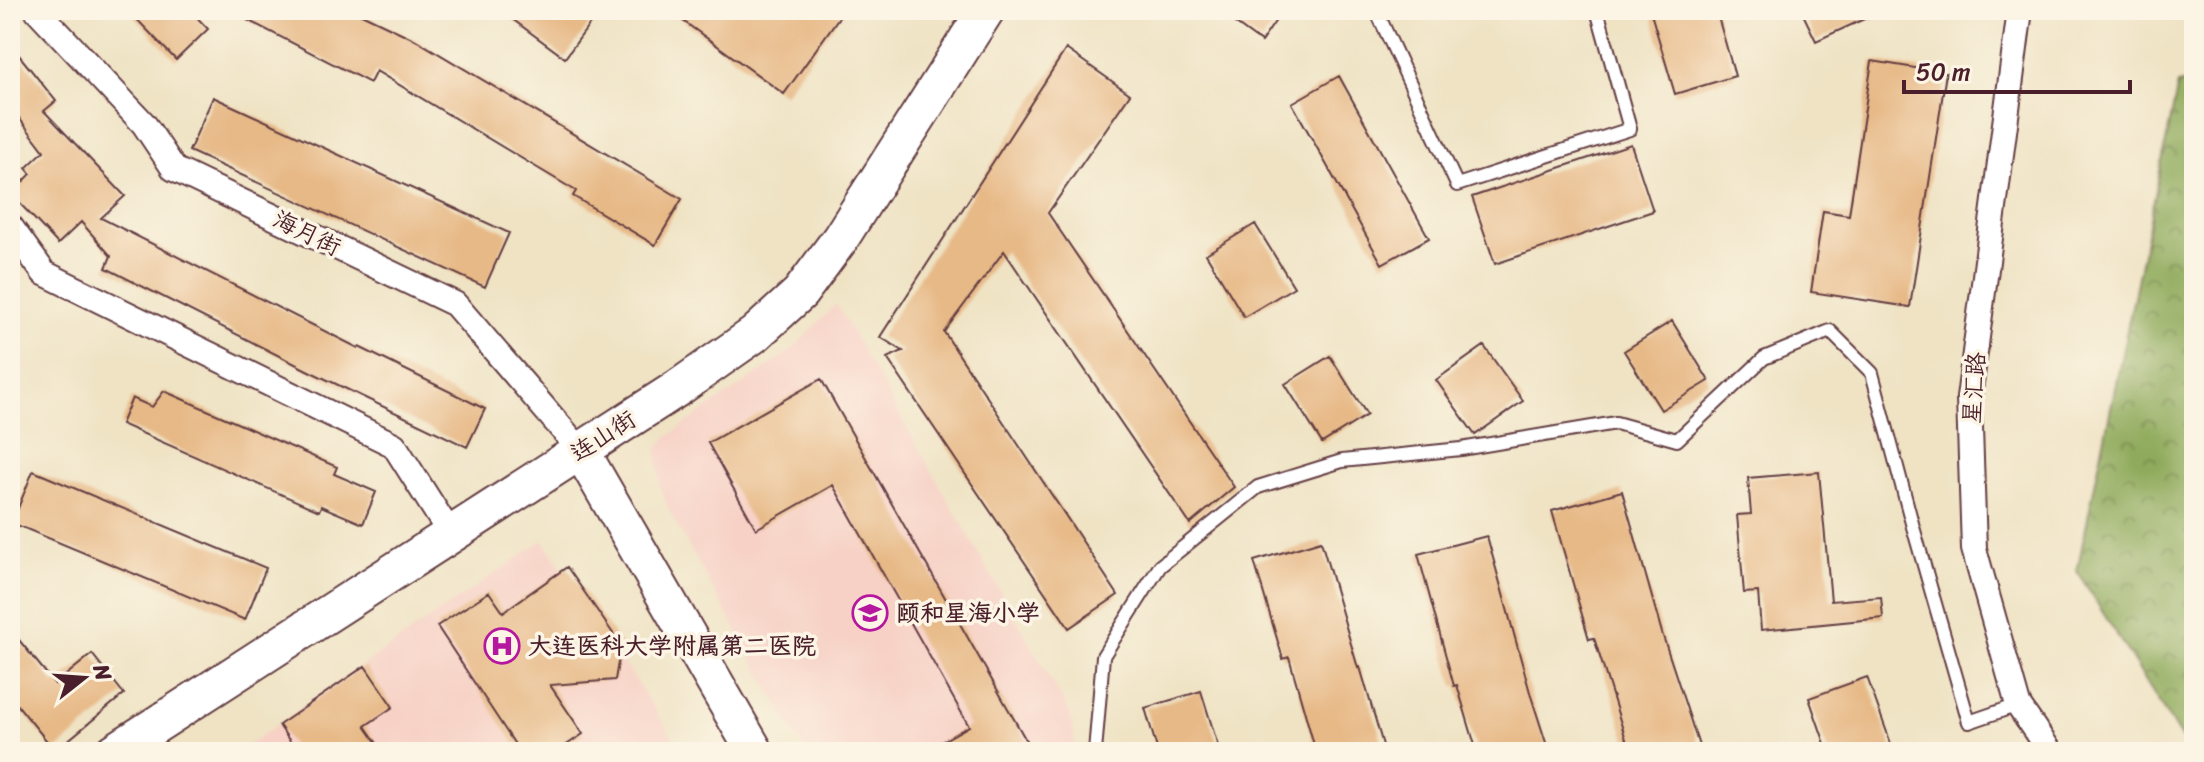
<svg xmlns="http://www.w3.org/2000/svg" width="2204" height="762" font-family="Sriracha,'LXGW WenKai TC',sans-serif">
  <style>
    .built { fill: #f7d1c6 }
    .forest { fill: url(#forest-crowns); stroke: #6c6444; stroke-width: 2 }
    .building { fill: #e7b987 }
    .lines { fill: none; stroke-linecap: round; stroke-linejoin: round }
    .lane-casing { stroke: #633c42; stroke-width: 16 }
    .street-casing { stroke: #633c42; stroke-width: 28 }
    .secondary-casing { stroke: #633c42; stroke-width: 40 }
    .lane { stroke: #fff; stroke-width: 12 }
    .street { stroke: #fff; stroke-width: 24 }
    .secondary { stroke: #fff; stroke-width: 36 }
    .labels { text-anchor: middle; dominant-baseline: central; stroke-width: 7; stroke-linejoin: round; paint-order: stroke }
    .street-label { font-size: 24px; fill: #4a1f2b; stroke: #fcf5e5 }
    .poi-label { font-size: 24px; font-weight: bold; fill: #4a1f2b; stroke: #fcf5e5; text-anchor: start }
  </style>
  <defs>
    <pattern id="forest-crowns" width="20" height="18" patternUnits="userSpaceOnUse" patternTransform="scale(2)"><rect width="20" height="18" fill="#8faa5c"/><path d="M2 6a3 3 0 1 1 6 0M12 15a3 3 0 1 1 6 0" fill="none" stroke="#778a4c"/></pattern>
  </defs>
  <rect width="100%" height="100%" fill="#fcf5e5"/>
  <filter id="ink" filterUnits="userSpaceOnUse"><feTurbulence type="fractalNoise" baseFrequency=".0125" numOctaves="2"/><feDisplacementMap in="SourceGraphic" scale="16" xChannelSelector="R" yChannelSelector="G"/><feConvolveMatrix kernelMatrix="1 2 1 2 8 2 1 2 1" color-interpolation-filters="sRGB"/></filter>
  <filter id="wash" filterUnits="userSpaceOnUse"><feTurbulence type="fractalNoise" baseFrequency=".006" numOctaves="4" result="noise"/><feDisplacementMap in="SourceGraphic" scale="32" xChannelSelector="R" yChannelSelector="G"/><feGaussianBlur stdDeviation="1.8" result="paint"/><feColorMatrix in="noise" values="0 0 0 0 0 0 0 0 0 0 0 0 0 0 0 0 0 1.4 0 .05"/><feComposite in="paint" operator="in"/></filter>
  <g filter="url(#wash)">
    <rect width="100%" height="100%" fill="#efe3c4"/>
    <path class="built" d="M 836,304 L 1070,713 L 1077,752 L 805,752 L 670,513 L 660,486 L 657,450 L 667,437 L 793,349 Z
      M 543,540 L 683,752 L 238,752 Z"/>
    <path class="forest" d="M 2194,80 L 2194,752 L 2190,752 L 2077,571 L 2178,84 Z"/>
    <g id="blocks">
      <path class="building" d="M 128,10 L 190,10 L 208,29 L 176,60 Z
        M 228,10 L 353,10 L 414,39 L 682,199 L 655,245 L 573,196 L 576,191 L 376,71 L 370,83 Z
        M 500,10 L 600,10 L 565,58 Z
        M 668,10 L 844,10 L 784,94 Z
        M 1217,10 L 1283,10 L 1261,42 Z
        M 1650,10 L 1716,10 L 1735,76 L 1675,94 Z
        M 1801,10 L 1884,10 L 1816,41 Z
        M 10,44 L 56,101 L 44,111 L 125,196 L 101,218 L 358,348 L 359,347 L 485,409 L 467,447 L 309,371 L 106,268 L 111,256 L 81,222 L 58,244 L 11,194 L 31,174 L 26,168 L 44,151 L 10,106 Z
        M 1066,49 L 1130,94 L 1048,213 L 1234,487 L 1190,524 L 1004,251 L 944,332 L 1118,595 L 1069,628 L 887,358 L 903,351 L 880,337 Z
        M 1872,61 L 1946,73 L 1910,307 L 1811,292 L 1823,211 L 1849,215 Z
        M 1339,76 L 1429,238 L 1382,264 L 1292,103 Z
        M 213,97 L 509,233 L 485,287 L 189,151 Z
        M 1631,144 L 1653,211 L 1495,264 L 1472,197 Z
        M 1255,224 L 1294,287 L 1244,317 L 1206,254 Z
        M 1672,321 L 1709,381 L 1661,410 L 1624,351 Z
        M 1484,346 L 1523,401 L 1475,435 L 1436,380 Z
        M 1330,356 L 1367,415 L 1322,443 L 1285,384 Z
        M 821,379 L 1027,742 L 1010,752 L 923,752 L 969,726 L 833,485 L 756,529 L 708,443 Z
        M 164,391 L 337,467 L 334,474 L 376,492 L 363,524 L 321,506 L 319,511 L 121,424 L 132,398 L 152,407 Z
        M 33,471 L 266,568 L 245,620 L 12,523 Z
        M 1819,472 L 1831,601 L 1881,597 L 1883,618 L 1761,630 L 1758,592 L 1744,593 L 1737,515 L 1751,514 L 1748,478 Z
        M 1622,491 L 1662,633 L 1701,752 L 1630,752 L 1594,638 L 1589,639 L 1552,511 Z
        M 1487,536 L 1531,696 L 1549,752 L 1477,752 L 1457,685 L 1454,686 L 1418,554 Z
        M 1321,541 L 1358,668 L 1360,667 L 1385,752 L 1316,752 L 1289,657 L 1283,659 L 1254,561 Z
        M 567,567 L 621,645 L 615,680 L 550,685 L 583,734 L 556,752 L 520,752 L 437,626 L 489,592 L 503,612 Z
        M 10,629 L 55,684 L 92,654 L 124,694 L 55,751 L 10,696 Z
        M 365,666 L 393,707 L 365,726 L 383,752 L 297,752 L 279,725 Z
        M 1867,677 L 1894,752 L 1828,752 L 1809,698 Z
        M 1201,691 L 1220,752 L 1158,752 L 1145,708 Z"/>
    </g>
  </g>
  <g filter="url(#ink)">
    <use href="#blocks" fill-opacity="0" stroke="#633c42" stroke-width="2"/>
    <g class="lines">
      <defs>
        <path id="lane" d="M 1376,10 L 1457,185 L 1630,129 L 1597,10
          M 1095,752 L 1103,656 L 1160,566 L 1258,487 L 1342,461 L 1461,449 L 1616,423 L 1677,440 L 1764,358 L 1830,331 L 1872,373 L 1913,527 L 1969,722 L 2018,705"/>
        <path id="street" d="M 37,10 L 144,124 L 174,169 L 455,304 L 581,451
          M 2020,10 L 1969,398 L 1974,549 L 2018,705 L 2050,752
          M 10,226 L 44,273 L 394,445 L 451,535"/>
        <path id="secondary" d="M 581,451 L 755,752
          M 114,752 L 678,388 L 755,334 L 800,293 L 840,239 L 986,10"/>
      </defs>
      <use href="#lane" class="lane-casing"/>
      <use href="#street" class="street-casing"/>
      <use href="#secondary" class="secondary-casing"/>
      <use href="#lane" class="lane"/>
      <use href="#street" class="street"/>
      <use href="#secondary" class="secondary"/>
    </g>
  </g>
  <defs>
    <symbol id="school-ring" viewBox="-11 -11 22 22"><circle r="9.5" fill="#fcf5e5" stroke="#b5179e" stroke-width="1.5"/><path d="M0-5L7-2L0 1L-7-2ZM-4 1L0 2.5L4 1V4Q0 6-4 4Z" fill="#b5179e"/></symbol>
    <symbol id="hospital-ring" viewBox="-11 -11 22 22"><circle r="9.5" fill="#fcf5e5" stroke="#b5179e" stroke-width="1.5"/><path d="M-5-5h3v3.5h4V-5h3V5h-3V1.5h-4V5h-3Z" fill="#b5179e"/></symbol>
  </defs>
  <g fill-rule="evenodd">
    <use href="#school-ring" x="850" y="593" width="40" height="40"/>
    <use href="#hospital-ring" x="482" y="626" width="40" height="40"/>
  </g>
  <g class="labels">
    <g class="street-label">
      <text transform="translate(307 233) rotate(26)">海月街</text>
      <text transform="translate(1974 388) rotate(-86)">星汇路</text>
      <text transform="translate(603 436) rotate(-33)">连山街</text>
    </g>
    <g class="poi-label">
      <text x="896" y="613">颐和星海小学</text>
      <text x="528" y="646">大连医科大学附属第二医院</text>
    </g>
  </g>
  <rect width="2204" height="762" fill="none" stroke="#fcf5e5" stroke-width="40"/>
  <g transform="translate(84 678) rotate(73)" stroke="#fcf5e5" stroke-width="6" paint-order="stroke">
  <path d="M0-6L14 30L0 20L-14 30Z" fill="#4a1f2b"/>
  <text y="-12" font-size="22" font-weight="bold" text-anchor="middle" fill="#4a1f2b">N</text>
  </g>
  <path d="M1904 80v12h226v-12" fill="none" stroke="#4a1f2b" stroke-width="4"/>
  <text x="1916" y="80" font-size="24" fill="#4a1f2b" stroke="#fcf5e5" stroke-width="6" paint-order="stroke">50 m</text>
</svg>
